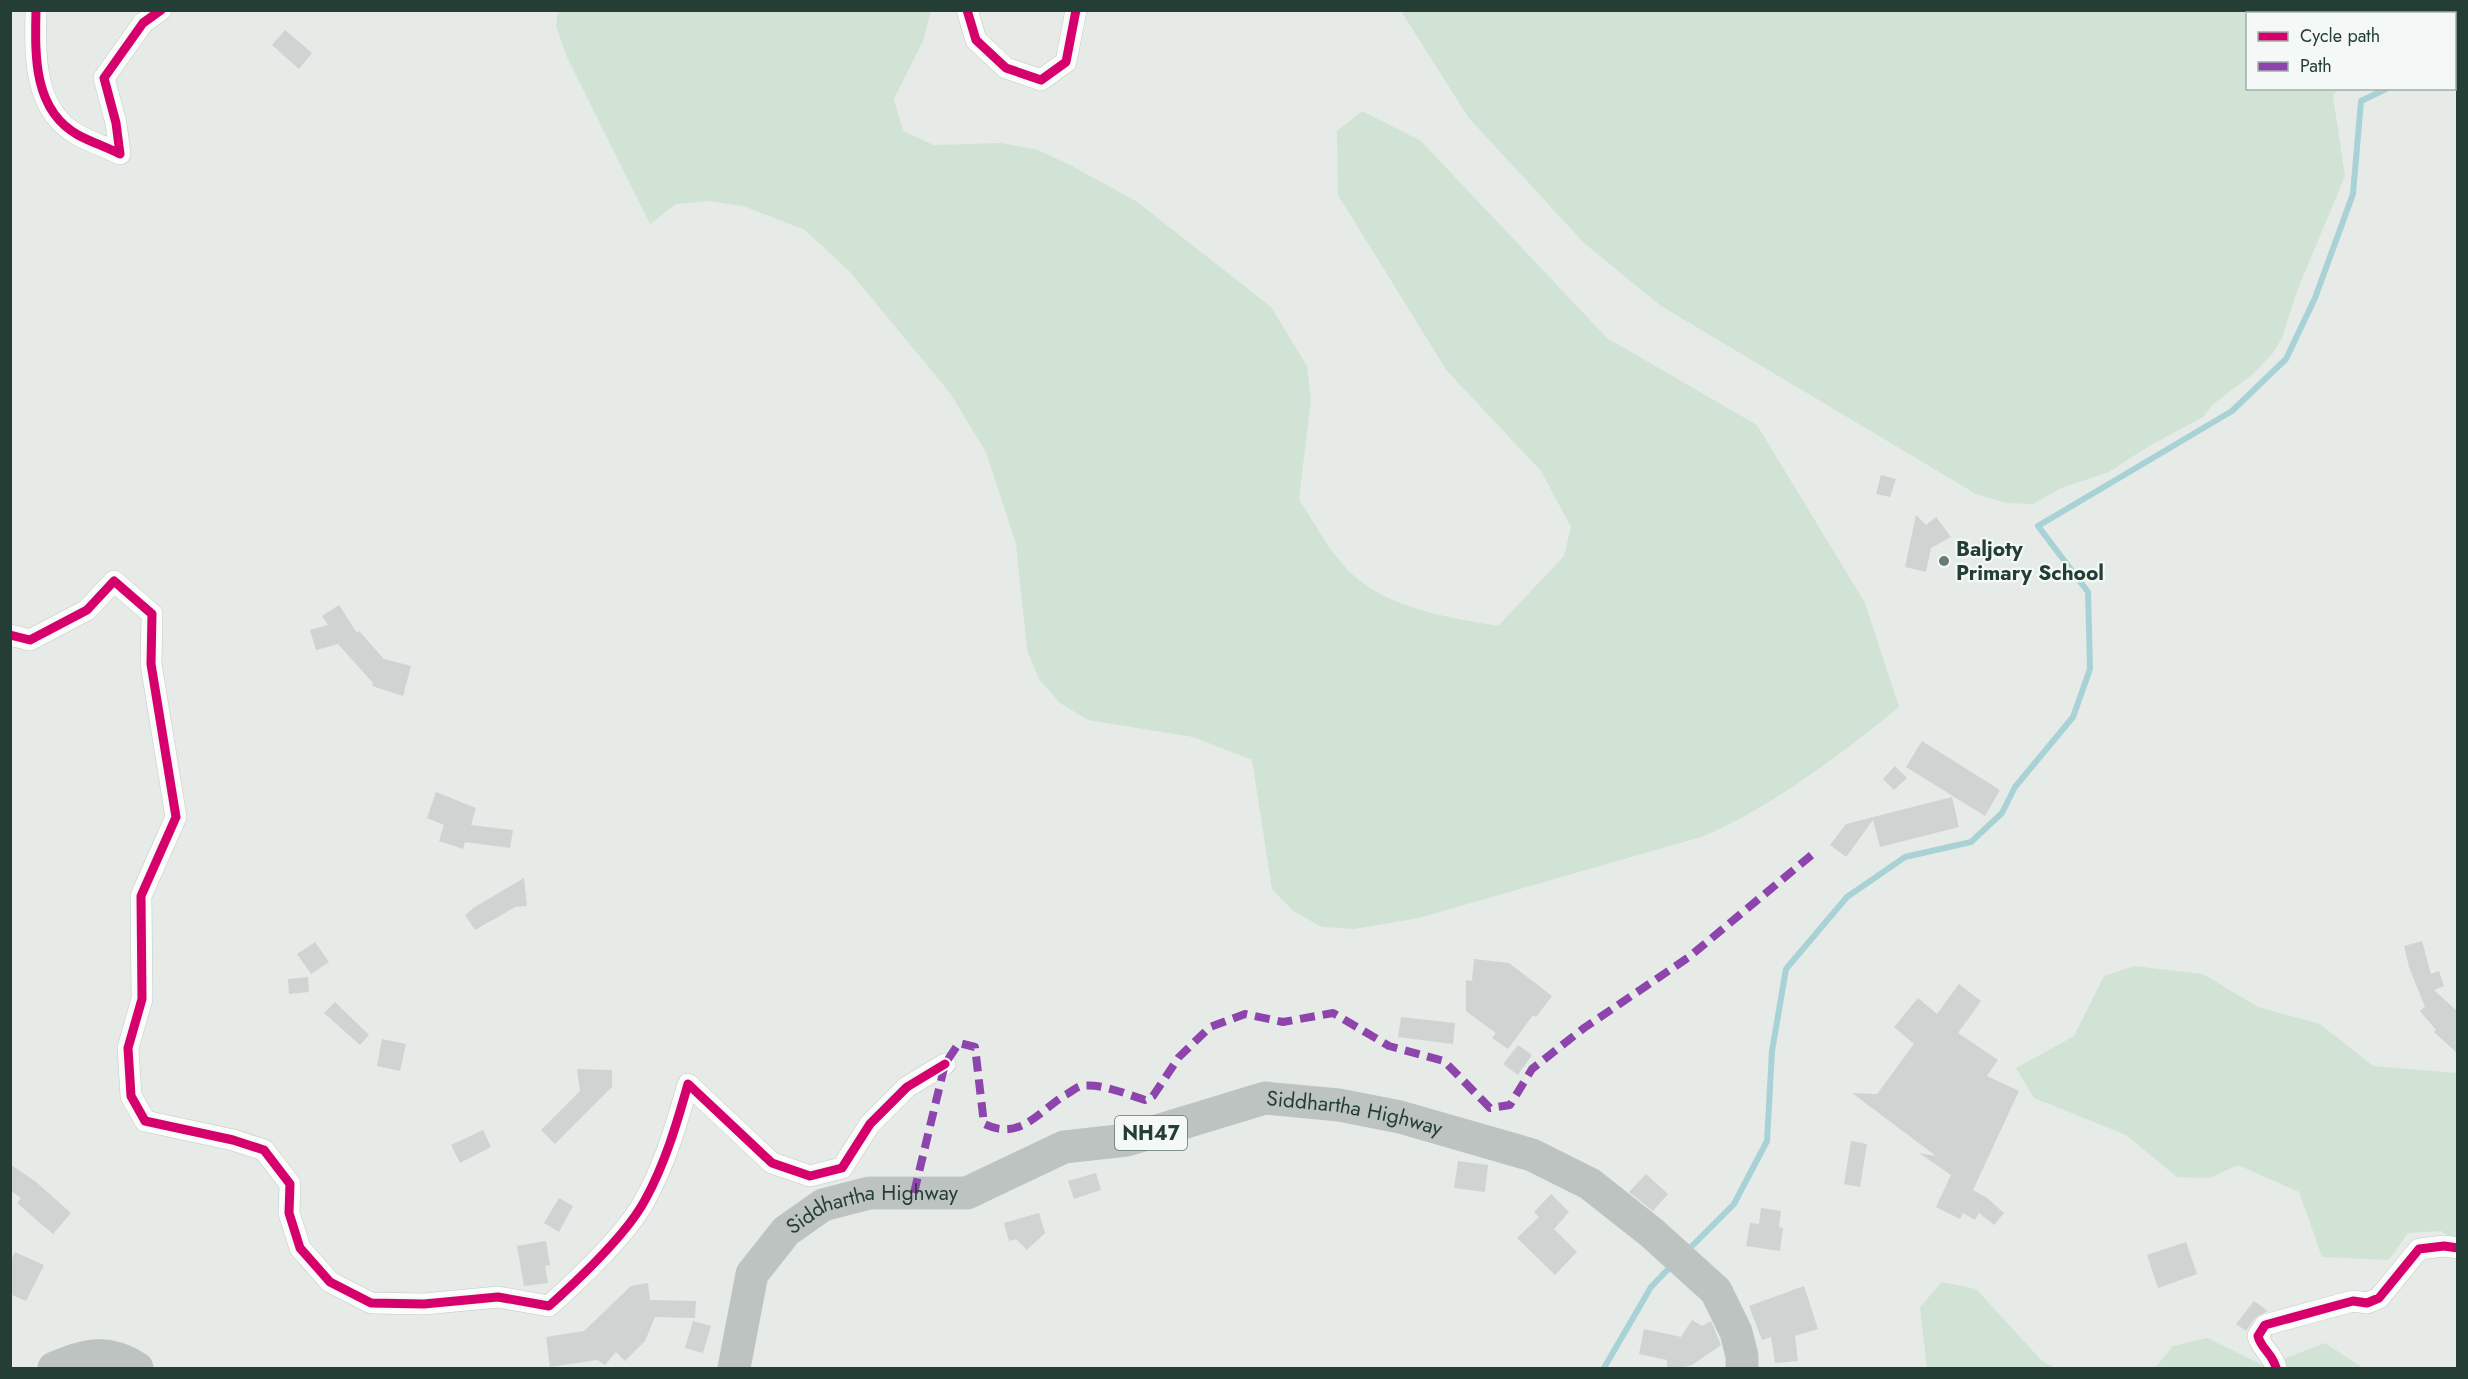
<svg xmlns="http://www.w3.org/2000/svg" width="2468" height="1379" font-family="Jost,sans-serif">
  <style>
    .green { fill: #d0e3d5 }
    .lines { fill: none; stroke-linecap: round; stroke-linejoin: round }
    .stream { stroke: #a9d2d6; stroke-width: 6 }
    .building { fill: #cfd3d1 }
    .minor-casing { stroke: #c3c8c5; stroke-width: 22 }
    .highway-casing { stroke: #c2cac7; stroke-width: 33 }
    .minor { stroke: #fbfcfc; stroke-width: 21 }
    .highway { stroke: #bcc3c1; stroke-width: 32 }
    .quiet { stroke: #8e44ad; stroke-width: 8; stroke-dasharray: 15 8; stroke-linecap: butt }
    .cycleway-casing { stroke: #f4f9f7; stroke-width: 13 }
    .cycleway { stroke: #d6006c; stroke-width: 9 }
    .poi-dot { fill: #687b74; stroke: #f4f9f7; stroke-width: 2 }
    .labels { text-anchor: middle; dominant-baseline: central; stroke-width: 4.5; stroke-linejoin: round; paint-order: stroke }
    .shield { fill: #f4f9f7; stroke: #627670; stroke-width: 1.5 }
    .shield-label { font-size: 20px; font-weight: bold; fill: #243e36 }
    .poi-label { font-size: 21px; font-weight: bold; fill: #243e36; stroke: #f4f9f7; text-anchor: start }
    .street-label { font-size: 21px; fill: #243e36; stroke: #f4f9f7 }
  </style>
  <rect width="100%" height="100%" fill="#e6ebe8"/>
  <path class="green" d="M 558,10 L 931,11 L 923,41 L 894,99 L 903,131 L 934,145 L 1001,143 L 1038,150 L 1070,165 L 1136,201 L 1271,307 L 1307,366 L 1311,399 L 1299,499 C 1317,527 1335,563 1363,583 C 1401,611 1453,618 1498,626 L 1564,556 L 1571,527 L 1541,471 L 1447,371 L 1338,195 L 1337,131 L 1362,111 L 1421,141 L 1607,338 L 1757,425 L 1865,603 L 1899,707 C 1840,755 1772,807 1701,837 L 1419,918 L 1354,929 L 1322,927 L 1293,911 L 1272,889 L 1252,760 L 1193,737 L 1088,720 L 1060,703 L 1039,679 L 1027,650 L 1016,544 L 986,452 L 950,393 L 850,272 L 805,230 L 743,206 L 709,201 L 676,204 L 650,224 L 567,57 L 556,26 Z
    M 2457,10 L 2457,21 L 2455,23 L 2454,14 L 2248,14 L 2248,88 L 2338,89 L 2333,96 L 2345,176 L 2297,291 L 2282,338 L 2273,353 L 2252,375 L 2213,404 L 2203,417 L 2149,446 L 2109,472 L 2061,488 L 2033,504 L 2006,503 L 1976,494 L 1661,306 L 1584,243 L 1468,117 L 1401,11 Z
    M 2134,966 L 2203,974 L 2258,1007 L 2320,1024 L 2373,1066 L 2457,1073 L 2457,1244 L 2441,1231 L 2408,1233 L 2389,1260 L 2322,1257 L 2299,1192 L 2238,1165 L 2209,1178 L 2177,1177 L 2126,1135 L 2034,1098 L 2016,1068 L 2074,1036 L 2104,976 Z
    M 1942,1282 L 1976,1289 L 2042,1361 L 2056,1368 L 1927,1368 L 1920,1307 Z
    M 2207,1338 L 2265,1366 L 2325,1343 L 2363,1368 L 2155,1368 L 2173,1346 Z"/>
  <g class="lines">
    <path class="stream" d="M 2454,57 L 2458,53
      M 1686,1252 L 1734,1204 L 1767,1141 L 1772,1051 L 1786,969 L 1847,897 L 1905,857 L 1971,842 L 2002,813 L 2015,787 L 2073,717 L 2090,669 L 2088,592 L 2038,526 L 2232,411 L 2286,359 L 2315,298 L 2353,194 L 2361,101 L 2388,88
      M 1604,1368 L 1651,1287 L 1674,1263"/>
  </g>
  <path class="building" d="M 285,30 L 312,53 L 299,69 L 272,45 Z
    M 1881,475 L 1896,479 L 1890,497 L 1876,494 Z
    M 1916,515 L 1926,525 L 1936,517 L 1951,537 L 1931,548 L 1926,572 L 1905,567 Z
    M 339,605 L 357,633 L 359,631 L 384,659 L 411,666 L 403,696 L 372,686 L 373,683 L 338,644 L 316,650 L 310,630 L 328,625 L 322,616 Z
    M 1922,741 L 2000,790 L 1985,816 L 1906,767 Z
    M 1895,766 L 1907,778 L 1894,790 L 1883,779 Z
    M 436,792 L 476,808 L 471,825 L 513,830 L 510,848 L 465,842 L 463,849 L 439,841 L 444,825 L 427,818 Z
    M 1952,797 L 1959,827 L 1880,847 L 1873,820 L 1846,857 L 1830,845 L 1846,824 Z
    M 524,878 L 527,906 L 515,907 L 475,930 L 465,915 L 475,907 Z
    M 2422,941 L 2431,974 L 2439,971 L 2444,986 L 2434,990 L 2457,1011 L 2457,1053 L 2434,1032 L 2436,1030 L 2420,1011 L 2425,1007 L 2409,967 L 2404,946 Z
    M 315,942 L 329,962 L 311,974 L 297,954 Z
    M 1474,959 L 1509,963 L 1552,996 L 1536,1017 L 1533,1015 L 1508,1049 L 1492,1038 L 1496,1033 L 1466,1011 L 1466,980 L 1472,981 Z
    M 308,977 L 309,992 L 289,994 L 288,979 Z
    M 1959,984 L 1981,1001 L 1958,1033 L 1998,1060 L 1987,1076 L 2019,1091 L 1973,1190 L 1987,1198 L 2004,1213 L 1994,1225 L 1979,1213 L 1975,1220 L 1963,1213 L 1960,1219 L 1936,1207 L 1951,1175 L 1919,1153 L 1936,1156 L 1852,1093 L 1877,1094 L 1914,1044 L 1894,1027 L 1918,998 L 1937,1014 Z
    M 335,1002 L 369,1035 L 360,1045 L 324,1013 Z
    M 1401,1017 L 1455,1023 L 1453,1044 L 1398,1037 Z
    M 382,1039 L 406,1044 L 400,1071 L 377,1066 Z
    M 1518,1045 L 1532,1055 L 1518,1075 L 1503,1064 Z
    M 577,1069 L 612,1070 L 612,1087 L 555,1144 L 541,1130 L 580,1091 Z
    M 483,1130 L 491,1147 L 460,1163 L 451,1145 Z
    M 1851,1141 L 1867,1144 L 1860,1187 L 1844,1184 Z
    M 1458,1161 L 1488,1165 L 1485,1192 L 1454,1188 Z
    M 10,1164 L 36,1182 L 71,1213 L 53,1234 L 17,1203 L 21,1198 L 10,1190 Z
    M 1096,1173 L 1101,1190 L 1074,1199 L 1068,1181 Z
    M 1646,1174 L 1668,1194 L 1653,1211 L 1629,1192 Z
    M 1551,1194 L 1569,1212 L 1554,1229 L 1577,1252 L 1555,1275 L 1517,1238 L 1539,1217 L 1534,1212 Z
    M 559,1198 L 573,1206 L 559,1232 L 544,1223 Z
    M 1761,1208 L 1781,1211 L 1779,1227 L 1783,1228 L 1780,1251 L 1746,1246 L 1750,1223 L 1759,1224 Z
    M 1039,1213 L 1045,1233 L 1027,1250 L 1016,1239 L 1009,1241 L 1004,1223 Z
    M 546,1241 L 550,1265 L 545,1266 L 548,1283 L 524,1286 L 517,1246 Z
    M 2186,1242 L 2197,1274 L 2158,1288 L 2147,1255 Z
    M 15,1252 L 44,1265 L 26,1301 L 10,1294 L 10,1262 Z
    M 648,1283 L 650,1300 L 696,1301 L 695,1318 L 655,1317 L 645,1341 L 625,1361 L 616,1352 L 605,1365 L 597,1360 L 550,1367 L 546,1337 L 584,1331 L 631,1286 Z
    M 1804,1286 L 1818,1329 L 1795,1336 L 1798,1361 L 1775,1363 L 1771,1337 L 1762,1340 L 1749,1306 Z
    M 2254,1301 L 2268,1311 L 2255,1318 L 2246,1331 L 2236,1324 Z
    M 1692,1320 L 1702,1326 L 1711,1321 L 1721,1345 L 1692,1365 L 1681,1368 L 1667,1368 L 1667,1360 L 1639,1354 L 1644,1329 L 1681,1337 Z
    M 693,1321 L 711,1326 L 703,1353 L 685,1348 Z"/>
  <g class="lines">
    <defs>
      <path id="minor" d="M 36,10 C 35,55 33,110 78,135 C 91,142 106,147 120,154 L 116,123 L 104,78 L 143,23 L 161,10
        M 967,10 L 976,40 L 1006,68 L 1041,80 L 1066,62 L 1076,10
        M 10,635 L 30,640 L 87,610 L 114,581 L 152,614 L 151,664 L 176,817 L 141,896 L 142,999 L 128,1048 L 131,1096 L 145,1121 L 233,1140 L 264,1150 L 290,1184 L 289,1213 L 300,1248 L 330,1282 L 371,1303 L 424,1304 L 498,1297 L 549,1306 C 578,1280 627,1234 645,1200 C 665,1164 677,1123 688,1084 L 772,1163 L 810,1176 L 842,1168 L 870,1124 L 907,1087 L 945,1064
        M 2276,1368 C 2273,1354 2261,1349 2258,1336 L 2265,1325 L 2338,1305 L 2353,1301 L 2367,1303 L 2379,1298 L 2419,1249 L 2444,1246 L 2458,1248"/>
      <g id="highway">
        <path d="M 54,1368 C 86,1355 106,1348 137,1368"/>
        <path id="s1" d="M 734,1368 L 752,1274 L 786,1231 L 823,1205 L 869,1193 L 967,1193 L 1064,1147 L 1127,1140 L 1265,1098 L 1339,1105 L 1400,1117 L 1532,1155 L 1590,1184 L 1652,1233 L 1716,1291 L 1736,1332 L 1742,1356 L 1742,1368"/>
      </g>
    </defs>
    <use href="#minor" class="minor-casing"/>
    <use href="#highway" class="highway-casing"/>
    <use href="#minor" class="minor"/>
    <use href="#highway" class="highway"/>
    <path class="quiet" d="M 914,1193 L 945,1064 L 959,1043 L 975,1047 L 984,1124 C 1020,1141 1037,1113 1065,1095 C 1070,1093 1076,1087 1081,1086 C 1101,1083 1126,1094 1145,1100 L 1153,1096 L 1179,1057 L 1210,1027 L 1245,1014 L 1283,1022 L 1333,1013 L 1389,1046 L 1444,1061 L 1490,1108 L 1510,1105 L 1532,1069 L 1584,1028 L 1689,957 L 1814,853"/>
    <defs>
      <path id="cycleway" d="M 36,10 C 35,55 33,110 78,135 C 91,142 106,147 120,154 L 116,123 L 104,78 L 143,23 L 161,10
        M 967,10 L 976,40 L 1006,68 L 1041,80 L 1066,62 L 1076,10
        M 10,635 L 30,640 L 87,610 L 114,581 L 152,614 L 151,664 L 176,817 L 141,896 L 142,999 L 128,1048 L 131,1096 L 145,1121 L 233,1140 L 264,1150 L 290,1184 L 289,1213 L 300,1248 L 330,1282 L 371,1303 L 424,1304 L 498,1297 L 549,1306 C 578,1280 627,1234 645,1200 C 665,1164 677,1123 688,1084 L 772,1163 L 810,1176 L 842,1168 L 870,1124 L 907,1087 L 945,1064
        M 2276,1368 C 2273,1354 2261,1349 2258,1336 L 2265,1325 L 2338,1305 L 2353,1301 L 2367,1303 L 2379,1298 L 2419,1249 L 2444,1246 L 2458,1248"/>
    </defs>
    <use href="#cycleway" class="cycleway-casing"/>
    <use href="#cycleway" class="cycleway"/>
  </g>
  <circle class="poi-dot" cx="1944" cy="561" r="6"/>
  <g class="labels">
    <rect class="shield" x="1115" y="1116" width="72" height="34" rx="4.5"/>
    <g class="shield-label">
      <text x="1151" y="1133">NH47</text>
    </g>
    <g class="poi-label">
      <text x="1956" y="549">Baljoty<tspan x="1956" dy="24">Primary School</tspan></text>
    </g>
    <g class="street-label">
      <text stroke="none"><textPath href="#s1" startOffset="747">Siddhartha Highway</textPath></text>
      <text stroke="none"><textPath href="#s1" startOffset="243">Siddhartha Highway</textPath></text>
    </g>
  </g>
  <rect width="2468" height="1379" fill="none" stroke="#243e36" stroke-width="24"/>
  <rect x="2246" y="12" width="210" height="78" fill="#f4f9f7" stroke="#a1aeaa" stroke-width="1.5"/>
  <rect x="2258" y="32" width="30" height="9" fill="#d6006c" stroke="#a1aeaa" stroke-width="1.5"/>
  <text x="2300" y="42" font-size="18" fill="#243e36">Cycle path</text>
  <rect x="2258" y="62" width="30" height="9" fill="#8e44ad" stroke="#a1aeaa" stroke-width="1.5"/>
  <text x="2300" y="72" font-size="18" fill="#243e36">Path</text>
</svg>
